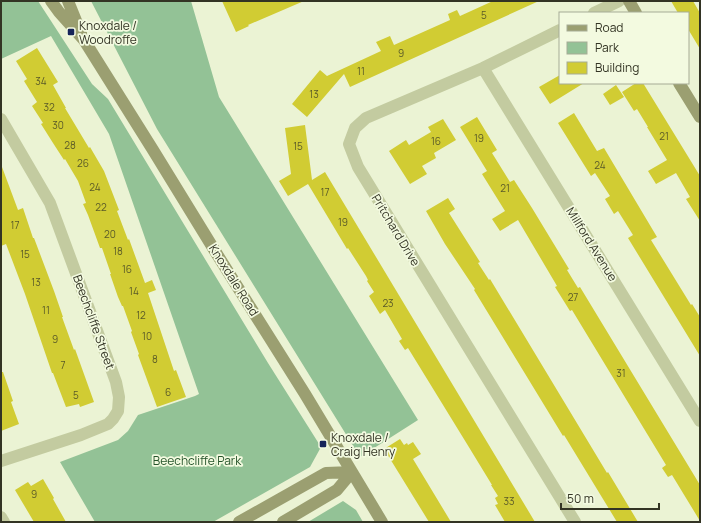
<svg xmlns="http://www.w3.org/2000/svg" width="701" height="523" font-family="Manrope,sans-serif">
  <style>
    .green { fill: #93c296 }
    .building { fill: #d1cc33 }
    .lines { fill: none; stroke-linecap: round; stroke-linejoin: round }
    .street { stroke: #c3cba0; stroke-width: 12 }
    .secondary { stroke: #9b9f71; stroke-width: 12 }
    .poi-dot { fill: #162459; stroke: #f3fae0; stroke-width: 1.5 }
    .labels { text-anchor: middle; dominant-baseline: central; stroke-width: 3.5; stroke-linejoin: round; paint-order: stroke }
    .number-label { font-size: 10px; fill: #5a5a28 }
    .poi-label { font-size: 12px; fill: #333424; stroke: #f3fae0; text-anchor: start }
    .street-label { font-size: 12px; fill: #333424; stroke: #f3fae0 }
    .park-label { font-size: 12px; fill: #25542a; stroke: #f3fae0 }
  </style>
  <rect width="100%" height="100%" fill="#ebf3d4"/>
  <path class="green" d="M 1,1 L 38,1 L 92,84 L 108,99 L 268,363 L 321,447 L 310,467 L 213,522 L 95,522 L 60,462 L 118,440 L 128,431 L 138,415 L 195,396 L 199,394 L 109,134 L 51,36 L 1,59 Z
    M 91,1 L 191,1 L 219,97 L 418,420 L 360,457 L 157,129 Z
    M 343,501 L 356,510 L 363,522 L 308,522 Z"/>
  <path class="building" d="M 222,1 L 304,1 L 248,25 L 249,26 L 236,32 Z
    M 493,1 L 539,1 L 350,87 L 344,74 L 307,117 L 292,104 L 320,70 L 327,76 L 381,51 L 376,42 L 390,36 L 394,45 L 450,20 L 448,14 L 457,10 L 460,16 Z
    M 671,1 L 693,1 L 700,13 L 700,49 L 688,29 L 688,13 L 678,13 Z
    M 37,48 L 58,82 L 53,85 L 66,108 L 65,108 L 89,148 L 90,147 L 104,171 L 119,210 L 117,211 L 128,240 L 129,239 L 145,283 L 152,280 L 156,290 L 148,293 L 174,371 L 176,370 L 186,397 L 157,407 L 138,355 L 139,354 L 131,332 L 132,331 L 123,306 L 122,306 L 118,297 L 110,274 L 111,274 L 102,248 L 100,248 L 88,215 L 83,204 L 86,203 L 78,181 L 65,159 L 64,160 L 53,143 L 41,124 L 43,123 L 32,106 L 37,102 L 24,81 L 27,79 L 16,61 Z
    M 560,75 L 560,83 L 584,83 L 550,104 L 539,87 Z
    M 636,83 L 643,83 L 700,176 L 700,221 L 686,199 L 690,197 L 676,173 L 656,184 L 648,171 L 667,160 L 647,127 L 648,127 L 637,109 L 634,111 L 622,92 Z
    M 616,85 L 624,97 L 610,105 L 603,94 Z
    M 574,113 L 597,151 L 604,148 L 657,237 L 651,240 L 691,305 L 692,304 L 700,317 L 700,356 L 628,238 L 633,235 L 618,211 L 614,214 L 605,199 L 610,196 L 595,173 L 591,176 L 558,123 Z
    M 477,117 L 497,150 L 492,153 L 510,182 L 514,180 L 532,208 L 569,269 L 567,270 L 578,288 L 580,287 L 700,485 L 700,521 L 672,475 L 668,477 L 662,468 L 666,465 L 572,310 L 570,311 L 555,287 L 557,286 L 518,220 L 500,231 L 492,219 L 505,211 L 482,174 L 487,171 L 460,127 Z
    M 443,119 L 456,140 L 434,153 L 436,158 L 422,166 L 427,174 L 410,184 L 389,151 L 406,140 L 409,145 L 431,132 L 428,127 Z
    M 305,125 L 312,180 L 325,172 L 535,522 L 505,522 L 495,505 L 498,504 L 495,498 L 498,496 L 491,485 L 492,485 L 467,444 L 408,348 L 405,350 L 399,341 L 402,339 L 385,310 L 380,314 L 369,296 L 374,292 L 367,281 L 368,280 L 366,276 L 348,248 L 347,249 L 308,184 L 288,196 L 279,181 L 291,174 L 285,128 Z
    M 2,167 L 18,210 L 23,208 L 33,238 L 34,238 L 54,291 L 63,317 L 62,317 L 74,350 L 75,349 L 94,402 L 80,407 L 79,404 L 66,407 L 53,373 L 52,373 L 25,294 L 6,244 L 1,246 L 1,168 Z
    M 448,198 L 455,209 L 449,213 L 480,262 L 478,263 L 489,280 L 490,279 L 607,473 L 608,472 L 638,522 L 617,522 L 564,435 L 563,436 L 474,290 L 475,289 L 445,244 L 426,211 Z
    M 1,372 L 3,372 L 13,401 L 11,402 L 19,424 L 1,431 Z
    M 400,439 L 404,445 L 407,443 L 408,445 L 413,442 L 421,454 L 413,459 L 451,522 L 429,522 L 384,449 Z
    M 43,479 L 54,498 L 53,499 L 66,522 L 34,522 L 15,490 L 28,482 L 31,486 Z"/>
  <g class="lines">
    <path class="street" d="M 594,13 L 619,1
      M 560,30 L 483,68 L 366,118 L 355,128 L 349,144 L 358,167 L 575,522
      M 483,68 L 700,421
      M 1,119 L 50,203 L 116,382 L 119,397 L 118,411 L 113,419 L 108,424 L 81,435 L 1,461
      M 1,517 L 4,522"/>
    <path class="secondary" d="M 51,1 L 59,12 L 84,40 L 153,150 L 215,251 L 305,394 L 382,522
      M 68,1 L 81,33
      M 629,1 L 636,13
      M 679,83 L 700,117
      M 239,522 L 326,473 L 352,472
      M 283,522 L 337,490 L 352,472"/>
  </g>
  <g class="poi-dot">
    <rect x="67" y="28" width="8" height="8" rx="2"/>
    <rect x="319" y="440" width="8" height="8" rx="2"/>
  </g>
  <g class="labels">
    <g class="number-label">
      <text x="484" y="15">5</text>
      <text x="401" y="53">9</text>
      <text x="361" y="71">11</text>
      <text x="41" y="81">34</text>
      <text x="314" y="94">13</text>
      <text x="49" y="107">32</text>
      <text x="58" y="125">30</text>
      <text x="664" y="136">21</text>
      <text x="479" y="138">19</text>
      <text x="436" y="141">16</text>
      <text x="70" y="145">28</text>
      <text x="298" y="146">15</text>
      <text x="83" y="163">26</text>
      <text x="600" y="165">24</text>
      <text x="95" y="187">24</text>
      <text x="505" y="188">21</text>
      <text x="325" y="192">17</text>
      <text x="101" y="207">22</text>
      <text x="343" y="222">19</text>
      <text x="15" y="225">17</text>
      <text x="110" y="234">20</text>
      <text x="118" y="251">18</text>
      <text x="25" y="254">15</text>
      <text x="127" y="269">16</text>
      <text x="36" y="282">13</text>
      <text x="134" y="291">14</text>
      <text x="573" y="297">27</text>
      <text x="388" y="303">23</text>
      <text x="46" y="310">11</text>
      <text x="141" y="315">12</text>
      <text x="147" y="336">10</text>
      <text x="55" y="339">9</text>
      <text x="155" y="359">8</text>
      <text x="63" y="365">7</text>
      <text x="621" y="373">31</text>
      <text x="168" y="392">6</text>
      <text x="76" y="395">5</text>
      <text x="34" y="494">9</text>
      <text x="509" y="501">33</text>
    </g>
    <g class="poi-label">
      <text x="79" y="25">Knoxdale /<tspan x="79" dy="14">Woodroffe</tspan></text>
      <text x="331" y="437">Knoxdale /<tspan x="331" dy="14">Craig Henry</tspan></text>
    </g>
    <g class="street-label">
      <text transform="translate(396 230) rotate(59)">Pritchard Drive</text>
      <text transform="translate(592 244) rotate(58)">Millford Avenue</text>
      <text transform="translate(234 280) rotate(58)">Knoxdale Road</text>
      <text transform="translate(94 322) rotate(70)">Beechcliffe Street</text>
    </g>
    <g class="park-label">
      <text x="197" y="460">Beechcliffe Park</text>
    </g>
  </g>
  <rect width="701" height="523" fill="none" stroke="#333424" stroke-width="4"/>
  <rect x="559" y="12" width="130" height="72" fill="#f3fae0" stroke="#a6ab95"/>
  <rect x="567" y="25" width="20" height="6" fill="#9b9f71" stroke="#a6ab95"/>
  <text x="595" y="32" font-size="12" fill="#333424">Road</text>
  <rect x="567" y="42" width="20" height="12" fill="#93c296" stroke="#a6ab95"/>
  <text x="595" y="52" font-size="12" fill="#333424">Park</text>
  <rect x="567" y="62" width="20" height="12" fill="#d1cc33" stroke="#a6ab95"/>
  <text x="595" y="72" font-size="12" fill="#333424">Building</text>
  <path d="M561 503v6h98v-6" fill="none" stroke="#333424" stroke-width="2"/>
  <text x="567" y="503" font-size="12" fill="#333424" stroke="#f3fae0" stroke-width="3" paint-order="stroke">50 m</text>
</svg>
